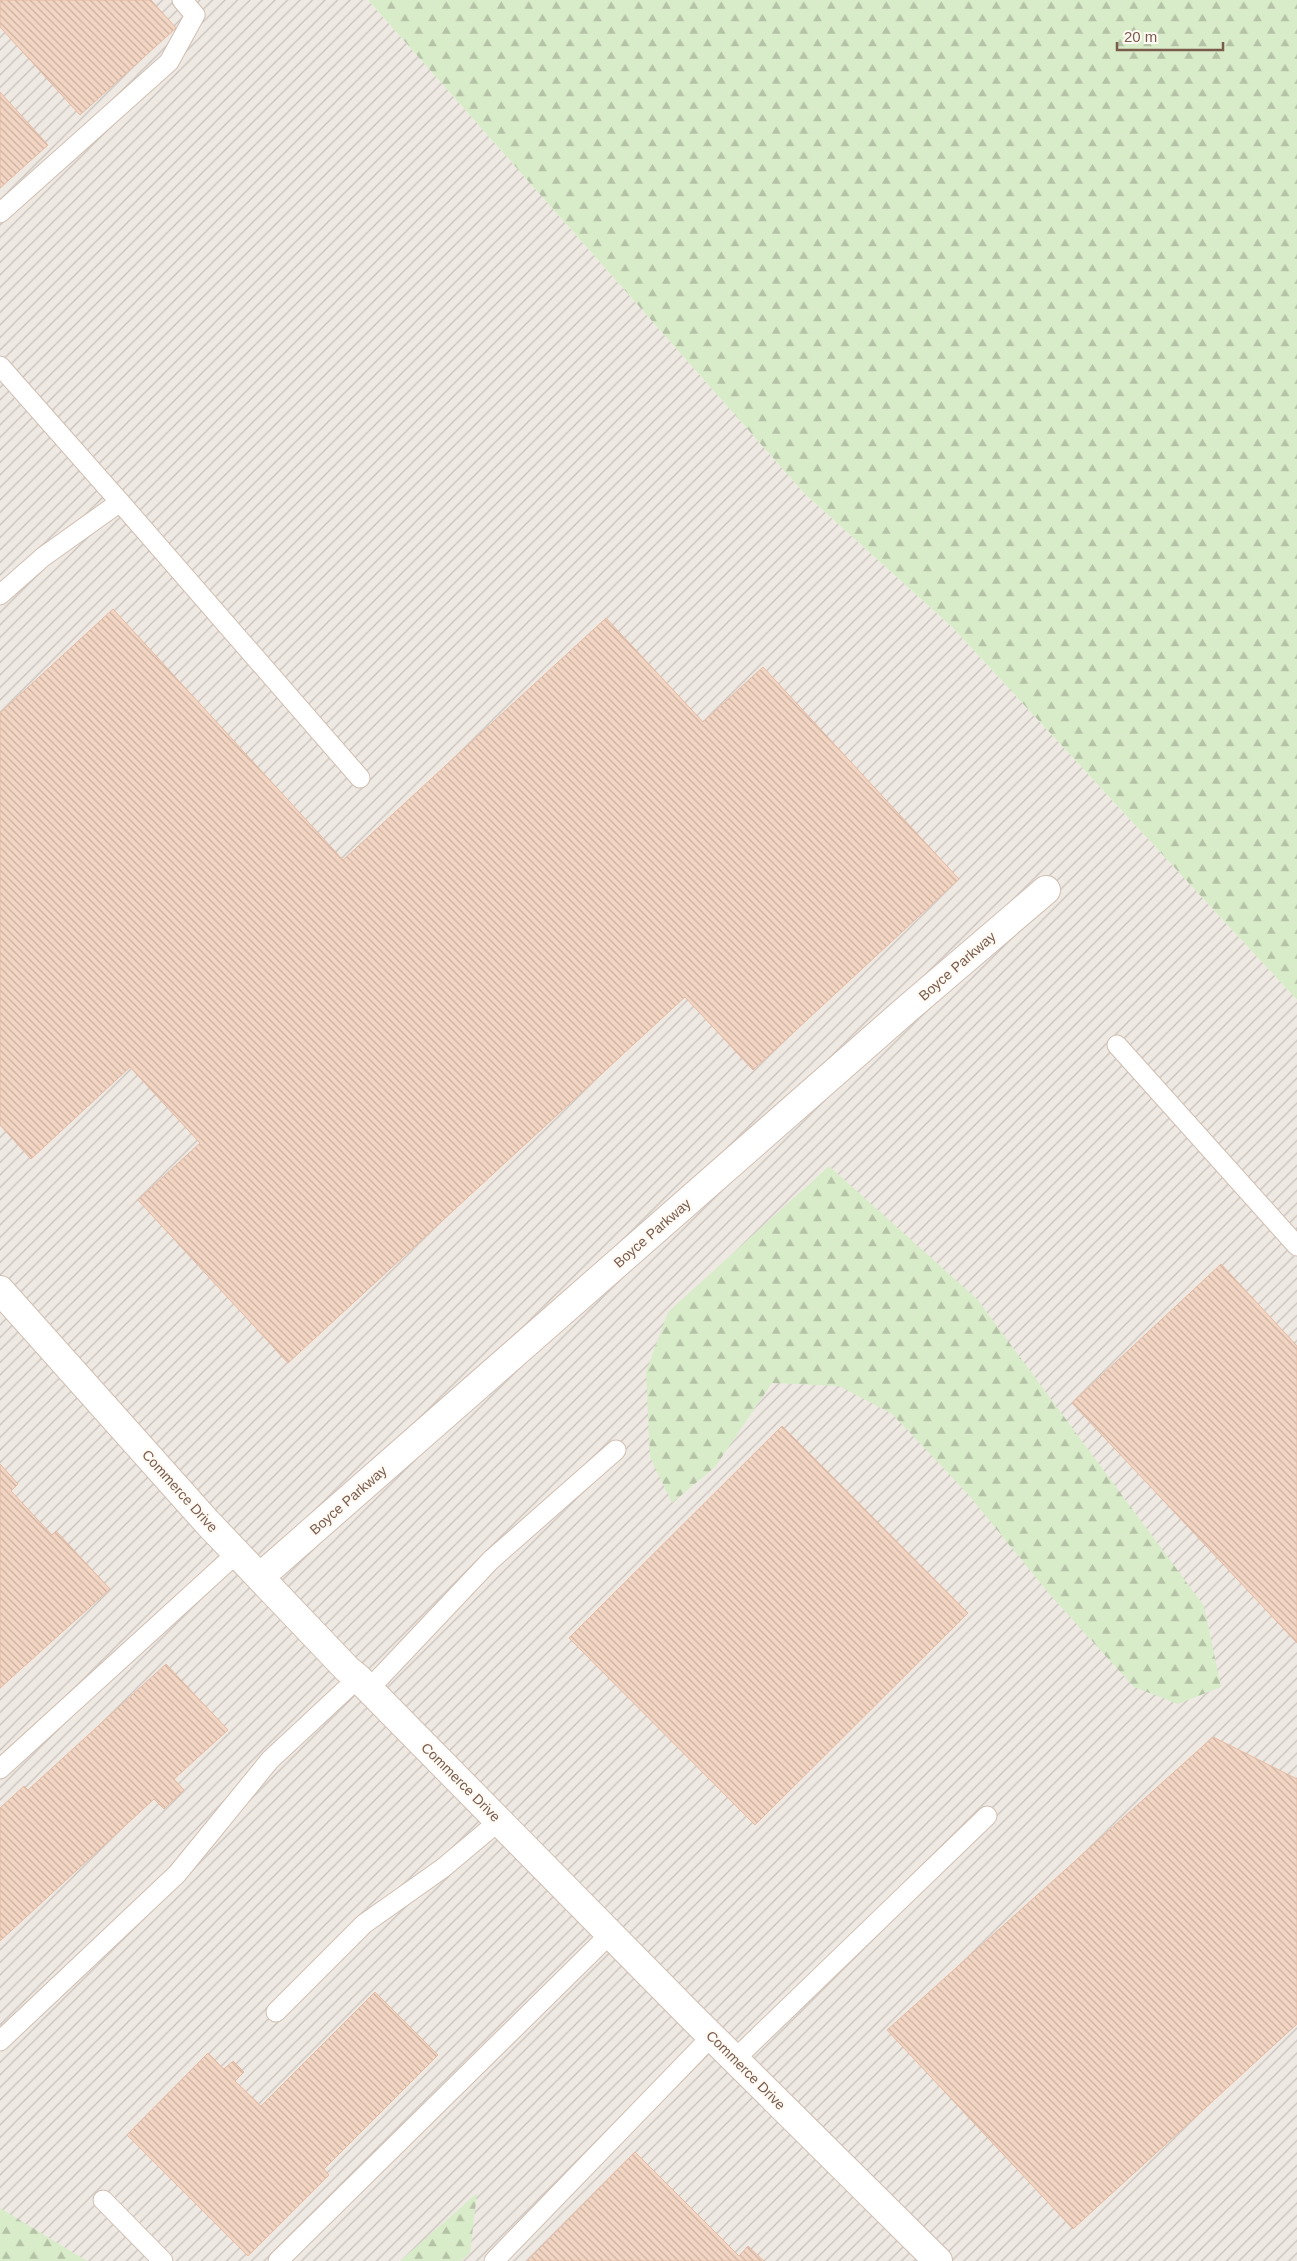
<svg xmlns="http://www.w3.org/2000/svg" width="1297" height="2261" font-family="Arial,sans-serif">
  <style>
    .industrial { fill: url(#industrial-furrows) }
    .forest { fill: url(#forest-firs) }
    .building { fill: url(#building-back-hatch); stroke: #e6bba3 }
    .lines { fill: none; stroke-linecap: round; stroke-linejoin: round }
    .service-casing { stroke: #d1beb0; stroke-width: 21 }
    .minor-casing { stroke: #d1beb0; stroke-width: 30 }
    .tertiary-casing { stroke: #d1beb0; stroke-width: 30 }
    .service { stroke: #fff; stroke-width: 19 }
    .minor { stroke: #fff; stroke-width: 28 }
    .tertiary { stroke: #fff; stroke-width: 28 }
    .labels { text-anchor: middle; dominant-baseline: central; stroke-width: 4.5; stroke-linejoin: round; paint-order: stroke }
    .street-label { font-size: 14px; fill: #7a5c4d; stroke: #fffaf3 }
  </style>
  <defs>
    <pattern id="industrial-furrows" width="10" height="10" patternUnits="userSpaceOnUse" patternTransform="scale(1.25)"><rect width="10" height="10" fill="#efe9e4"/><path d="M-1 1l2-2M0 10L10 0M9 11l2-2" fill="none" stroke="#c7c0bb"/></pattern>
    <pattern id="forest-firs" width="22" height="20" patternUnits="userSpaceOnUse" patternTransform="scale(1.25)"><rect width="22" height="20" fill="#d8ecc9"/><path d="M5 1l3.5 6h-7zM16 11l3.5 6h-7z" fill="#b4c2a5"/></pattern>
    <pattern id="building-back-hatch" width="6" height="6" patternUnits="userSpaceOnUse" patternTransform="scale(1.25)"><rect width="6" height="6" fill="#f3d5c3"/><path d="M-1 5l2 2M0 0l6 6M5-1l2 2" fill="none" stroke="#cab0a1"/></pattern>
  </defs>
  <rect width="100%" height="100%" fill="#fdf6ec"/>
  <path class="industrial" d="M 0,0 L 368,0 L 805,494 L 953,628 L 1297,1000 L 1297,2261 L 0,2261 Z"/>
  <path class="forest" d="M 368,0 L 1297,0 L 1297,1000 L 953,628 L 805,494 Z
    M 829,1166 L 977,1299 L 1204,1606 L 1221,1687 L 1178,1704 L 1134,1687 L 1051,1596 L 967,1493 L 892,1414 L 839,1386 L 772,1383 L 715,1467 L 672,1503 L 650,1457 L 646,1372 L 668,1312 Z
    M 477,2193 L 470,2253 L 461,2261 L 400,2261 Z
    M 0,2208 L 87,2261 L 0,2261 Z"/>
  <path class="building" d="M 0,0 L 151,0 L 176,28 L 80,115 L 0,27 Z
    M 0,92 L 48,145 L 0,188 Z
    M 113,609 L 343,860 L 606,618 L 703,722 L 763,667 L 959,879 L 753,1070 L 685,997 L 288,1363 L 138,1200 L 200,1143 L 130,1067 L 31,1159 L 0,1125 L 0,713 Z
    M 1221,1264 L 1297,1346 L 1297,1643 L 1072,1403 Z
    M 782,1426 L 968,1613 L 755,1825 L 569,1638 Z
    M 0,1464 L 18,1484 L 11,1491 L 52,1535 L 56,1531 L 110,1589 L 0,1688 Z
    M 166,1664 L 228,1730 L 174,1779 L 184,1790 L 164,1809 L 154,1799 L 0,1941 L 0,1808 L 24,1786 L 28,1790 Z
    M 1213,1737 L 1297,1779 L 1297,2024 L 1073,2229 L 887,2030 Z
    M 375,1992 L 438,2055 L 324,2169 L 329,2175 L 248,2256 L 127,2135 L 208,2053 L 224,2069 L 233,2061 L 244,2072 L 235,2081 L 261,2106 Z
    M 635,2152 L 739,2256 L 748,2246 L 764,2261 L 527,2261 Z"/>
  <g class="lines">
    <defs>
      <path id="service" d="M 0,213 L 169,62 L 195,15 L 182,0
        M 0,366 L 120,502 L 43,557 L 0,595
        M 120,502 L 360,778
        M 1117,1045 L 1297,1246
        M 369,1689 L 491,1560 L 616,1450
        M 0,1769 L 237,1553
        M 276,2012 L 364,1924 L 443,1868 L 499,1821
        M 0,2041 L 177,1874 L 270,1760 L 358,1678
        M 735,2059 L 987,1816
        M 103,2200 L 163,2261
        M 278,2261 L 610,1934
        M 494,2261 L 712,2036"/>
      <path id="minor" d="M 260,1577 L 907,1009 L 1046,890"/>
      <path id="tertiary" d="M 0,1290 L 207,1522 L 347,1669 L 358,1678 L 690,2015 L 938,2261"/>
    </defs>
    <use href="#service" class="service-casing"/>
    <use href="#minor" class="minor-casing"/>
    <use href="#tertiary" class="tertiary-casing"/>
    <use href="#service" class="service"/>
    <use href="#minor" class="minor"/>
    <use href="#tertiary" class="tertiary"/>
  </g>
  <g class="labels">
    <g class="street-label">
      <text transform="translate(957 966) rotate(-41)">Boyce Parkway</text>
      <text transform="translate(652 1233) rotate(-41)">Boyce Parkway</text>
      <text transform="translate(180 1491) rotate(48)">Commerce Drive</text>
      <text transform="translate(348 1500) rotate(-41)">Boyce Parkway</text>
      <text transform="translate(461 1782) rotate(45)">Commerce Drive</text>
      <text transform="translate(746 2070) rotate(45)">Commerce Drive</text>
    </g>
  </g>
  <path d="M1117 42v8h106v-8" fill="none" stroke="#7a5c4d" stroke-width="2.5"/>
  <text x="1124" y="42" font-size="15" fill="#7a5c4d" stroke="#fffaf3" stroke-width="4" paint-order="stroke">20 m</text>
</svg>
